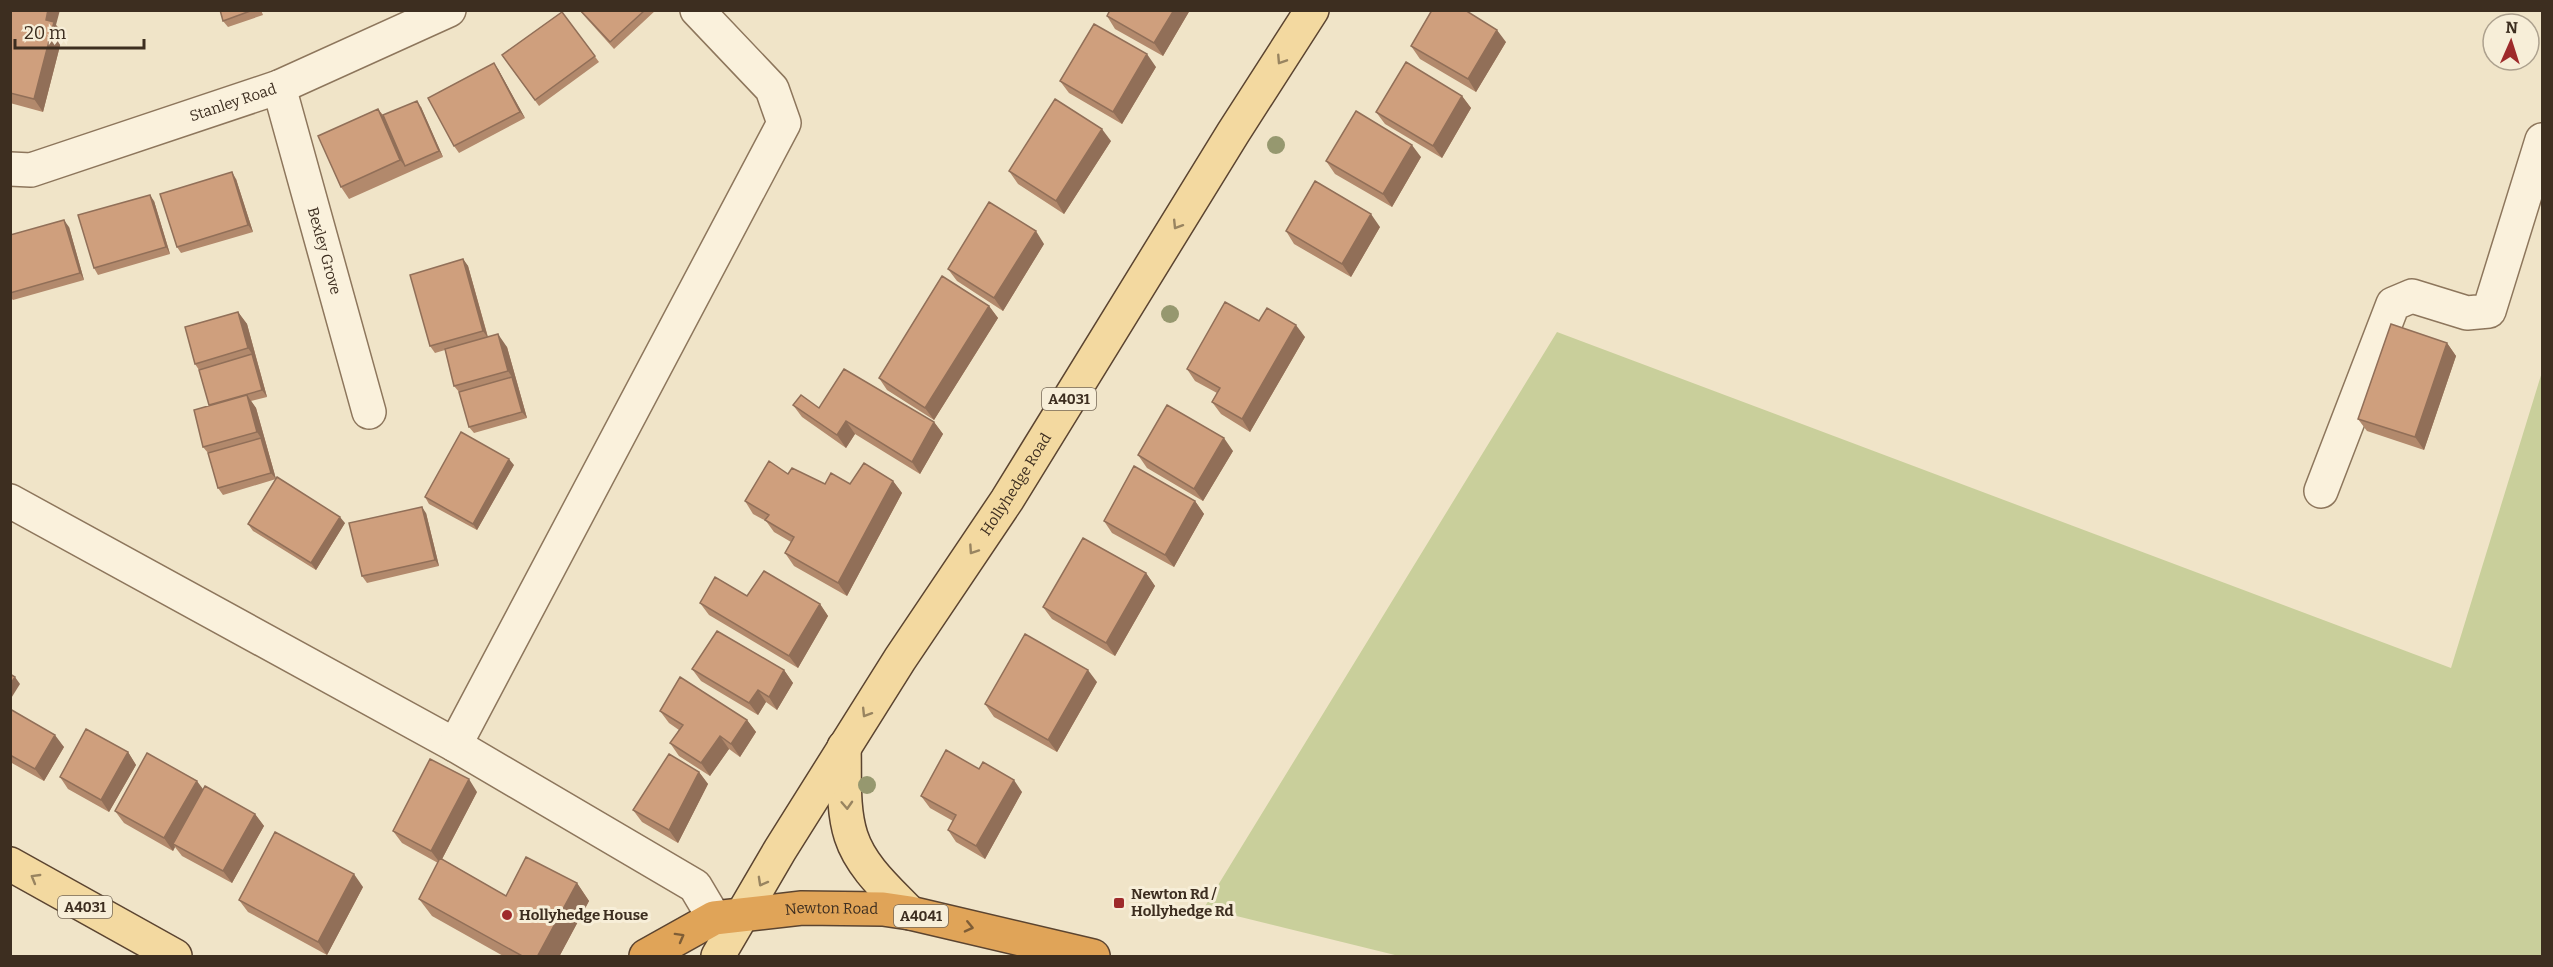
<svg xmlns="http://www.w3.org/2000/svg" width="2553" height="967" font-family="Bitter,serif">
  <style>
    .green { fill: #c9cf9b }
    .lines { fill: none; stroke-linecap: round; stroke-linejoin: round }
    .minor-casing { stroke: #8d765c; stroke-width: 36 }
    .major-casing { stroke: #5b4430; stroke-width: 36 }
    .highway-casing { stroke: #5b4430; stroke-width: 36 }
    .minor { stroke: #faf1dc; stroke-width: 33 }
    .major { stroke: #f3d9a0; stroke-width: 33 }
    .highway { stroke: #e0a458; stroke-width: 33 }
    .tree { fill: #96986f }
    .wall { fill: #b2896c }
    .shaded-wall { fill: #916f58 }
    .building { fill: #cf9f7d; stroke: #916f58; stroke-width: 1.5 }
    .oneway { stroke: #988460 }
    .oneway2 { stroke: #7e5d36 }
    .poi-dot { fill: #9e2a2b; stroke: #f7eed8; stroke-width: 2 }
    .labels { text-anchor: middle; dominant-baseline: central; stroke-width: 6; stroke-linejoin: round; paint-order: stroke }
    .shield { fill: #f7eed8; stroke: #756857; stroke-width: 1.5 }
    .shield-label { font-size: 14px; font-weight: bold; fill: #3d2e20 }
    .street-label { font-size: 15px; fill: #3d2e20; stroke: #f7eed8 }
    .poi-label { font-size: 15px; font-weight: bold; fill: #3d2e20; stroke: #f7eed8; text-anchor: start }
  </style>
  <rect width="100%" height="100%" fill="#f0e4c8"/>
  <path class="green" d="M 1557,332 L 2451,668 L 2542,372 L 2542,956 L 1399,956 L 1204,908 Z"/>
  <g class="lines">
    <defs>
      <g id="minor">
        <path id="s1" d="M 279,87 L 369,412"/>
        <path id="s2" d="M 10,169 L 31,170 L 279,87 L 449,10"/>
        <path d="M 2321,491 L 2393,304 L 2412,296 L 2467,313 L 2489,311 L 2542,140"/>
        <path d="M 10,501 L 455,745 L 695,886 L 714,918"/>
        <path d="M 455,745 L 784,123 L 772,89 L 697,10"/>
      </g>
      <g id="major">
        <path d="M 844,747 C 845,775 842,808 851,836 C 861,867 888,890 910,913"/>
        <path d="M 10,864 L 175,956"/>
        <path id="s3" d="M 718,956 L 780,850 L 900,659 L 1007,500 L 1233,133 L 1312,10"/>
      </g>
      <g id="highway">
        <path id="s4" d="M 646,956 L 714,918 L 802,908 L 883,909 L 910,913 L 1093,956"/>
      </g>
    </defs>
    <use href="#minor" class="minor-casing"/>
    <use href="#major" class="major-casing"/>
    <use href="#highway" class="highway-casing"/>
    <use href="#minor" class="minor"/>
    <use href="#major" class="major"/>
    <use href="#highway" class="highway"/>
  </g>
  <g class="tree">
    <circle cx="1276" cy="145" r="9"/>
    <circle cx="1170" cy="314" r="9"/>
    <circle cx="867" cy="785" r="9"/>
  </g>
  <path class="wall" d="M 10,10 L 56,25 L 63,34 L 43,112 L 10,103 Z
    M 220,10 L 261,10 L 263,15 L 228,27 L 223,21 Z
    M 579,10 L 656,10 L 614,49 Z
    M 1190,10 L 1163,56 L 1115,29 L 1107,16 Z
    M 562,12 L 599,62 L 539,106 L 502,55 Z
    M 1506,42 L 1476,92 L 1420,59 L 1411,46 Z
    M 1156,67 L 1122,124 L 1069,93 L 1060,81 Z
    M 498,69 L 525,118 L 459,153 L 454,146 Z
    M 1462,96 L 1471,108 L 1442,158 L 1385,124 L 1376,112 Z
    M 421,107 L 443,157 L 349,199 L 341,187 L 378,109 L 383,115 Z
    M 1111,141 L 1064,214 L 1018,184 L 1009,171 Z
    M 1421,157 L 1392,207 L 1335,174 L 1326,161 Z
    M 236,179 L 253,232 L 181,253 L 177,247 Z
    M 154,201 L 170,254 L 98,275 L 94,268 Z
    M 69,227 L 84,280 L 13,300 L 10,297 L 10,235 Z
    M 1380,227 L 1351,277 L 1294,244 L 1286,231 Z
    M 1044,244 L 1003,311 L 957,281 L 948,269 Z
    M 463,259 L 468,266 L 488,337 L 507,347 L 527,418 L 474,433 L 469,427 L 459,392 L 454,386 L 445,350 L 435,353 L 430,346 Z
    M 989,306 L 998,318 L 934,420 L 887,390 L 879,378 Z
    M 238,312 L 247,324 L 267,397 L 251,401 L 256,408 L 276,479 L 223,495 L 218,488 L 208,453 L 203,447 L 210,406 L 199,370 L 195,364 Z
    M 1259,321 L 1305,337 L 1250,432 L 1221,414 L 1212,402 L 1217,393 L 1195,381 L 1187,369 Z
    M 2447,343 L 2456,356 L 2424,450 L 2367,431 L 2358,419 Z
    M 793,405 L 934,422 L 943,434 L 920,474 L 855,434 L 846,448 L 802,417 Z
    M 1233,451 L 1203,501 L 1147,468 L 1138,455 Z
    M 514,465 L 477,530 L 429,504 L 425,497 Z
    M 788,474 L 825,484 L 893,481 L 902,493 L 847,596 L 794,566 L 785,553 L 791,542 L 774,532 L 766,521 L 753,514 L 745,501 Z
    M 1195,501 L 1204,514 L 1174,567 L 1112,533 L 1104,521 Z
    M 426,513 L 439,566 L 367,583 L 362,576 Z
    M 345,523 L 316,570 L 253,531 L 248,524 Z
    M 1146,573 L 1155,586 L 1115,656 L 1052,619 L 1043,607 Z
    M 747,596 L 820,604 L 828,616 L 798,668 L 709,615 L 700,603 Z
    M 692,669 L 784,670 L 793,683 L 777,710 L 766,702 L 758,715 L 701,681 Z
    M 1097,682 L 1057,752 L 994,717 L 985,704 Z
    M 10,709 L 64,747 L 44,781 L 10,762 Z
    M 660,711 L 747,720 L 756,732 L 740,757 L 729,749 L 710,776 L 679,756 L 670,743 L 679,730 L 669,723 Z
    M 128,752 L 136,765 L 109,812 L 68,789 L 60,777 Z
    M 979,769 L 1022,792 L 985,859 L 956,842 L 948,830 L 953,821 L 930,808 L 921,796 Z
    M 699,772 L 708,784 L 678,843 L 642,822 L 633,810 Z
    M 203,790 L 255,814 L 264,826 L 232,883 L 182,856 L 175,847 L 173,851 L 124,823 L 115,811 Z
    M 477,792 L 442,859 L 506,896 L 577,883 L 589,901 L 559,957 L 505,957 L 432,916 L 419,899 L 438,863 L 402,843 L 393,831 Z
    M 363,887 L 327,955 L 248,912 L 239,900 Z"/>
  <path class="shaded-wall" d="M 48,10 L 60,10 L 56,25 L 63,34 L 43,112 L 34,99 L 46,20 Z
    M 1174,10 L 1190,10 L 1163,56 L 1154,43 Z
    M 1497,30 L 1506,42 L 1476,92 L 1468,79 Z
    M 1147,54 L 1156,67 L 1122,124 L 1113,112 Z
    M 494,63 L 498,69 L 525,118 L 520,112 Z
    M 1462,96 L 1471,108 L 1442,158 L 1433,146 Z
    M 417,101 L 421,107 L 443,157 L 439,151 Z
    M 378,109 L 387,122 L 405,166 L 400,160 Z
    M 1102,129 L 1111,141 L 1064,214 L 1056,201 Z
    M 1412,145 L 1421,157 L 1392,207 L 1383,194 Z
    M 232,172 L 236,179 L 253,232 L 248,225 Z
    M 150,195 L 154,201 L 170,254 L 166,247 Z
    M 1371,214 L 1380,227 L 1351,277 L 1342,264 Z
    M 64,220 L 69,227 L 84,280 L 80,273 Z
    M 1036,231 L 1044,244 L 1003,311 L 994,298 Z
    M 463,259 L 468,266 L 488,338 L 483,331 Z
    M 989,306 L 998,318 L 934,420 L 925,408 Z
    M 238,312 L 247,324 L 257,361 L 248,348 Z
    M 1296,325 L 1305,337 L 1250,432 L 1242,419 Z
    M 498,334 L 507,347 L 527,418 L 522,412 L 512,377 L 508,371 Z
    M 2447,343 L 2456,356 L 2424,450 L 2415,437 Z
    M 252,354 L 257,361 L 267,397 L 262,390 Z
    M 247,395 L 256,408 L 276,479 L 271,473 L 261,438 L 257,432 Z
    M 846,421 L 855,434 L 846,448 L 837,435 Z
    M 934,422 L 943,434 L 920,474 L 912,462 Z
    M 1224,438 L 1233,451 L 1203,501 L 1194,489 Z
    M 509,459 L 514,465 L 477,530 L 473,524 Z
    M 893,481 L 902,493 L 847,596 L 838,583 Z
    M 1195,501 L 1204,514 L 1174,567 L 1165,555 Z
    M 422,507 L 426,513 L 439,566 L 435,560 Z
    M 340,517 L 345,523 L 316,570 L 311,563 Z
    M 1146,573 L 1155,586 L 1115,656 L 1106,643 Z
    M 820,604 L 828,616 L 798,668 L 789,656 Z
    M 784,670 L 793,683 L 777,710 L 769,697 Z
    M 1088,670 L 1097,682 L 1057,752 L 1048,740 Z
    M 15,677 L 20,684 L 10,700 L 10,685 Z
    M 758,690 L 766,702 L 758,715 L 749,703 Z
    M 747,720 L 756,732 L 740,757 L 731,744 Z
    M 55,735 L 64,747 L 44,781 L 35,769 Z
    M 720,736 L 729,749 L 710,776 L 701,763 Z
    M 128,752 L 136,765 L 109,812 L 101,800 Z
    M 699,772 L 708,784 L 678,843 L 669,830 Z
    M 469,779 L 477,792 L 440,863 L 431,851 Z
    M 1014,780 L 1022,792 L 985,859 L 976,846 Z
    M 197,781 L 206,793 L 173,844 L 175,847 L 173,851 L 164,838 Z
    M 255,814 L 264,826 L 232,883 L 223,871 Z
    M 354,874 L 363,887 L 327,955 L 318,942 Z
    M 577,883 L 589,901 L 559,957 L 537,957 Z"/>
  <path class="building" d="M 10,10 L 48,10 L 46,20 L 54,22 L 34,99 L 10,93 Z
    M 220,10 L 253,10 L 223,21 Z
    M 580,10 L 645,10 L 610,42 Z
    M 1110,10 L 1174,10 L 1154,43 L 1107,16 Z
    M 1432,10 L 1465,10 L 1497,30 L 1468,79 L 1411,46 Z
    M 562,12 L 595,56 L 535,100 L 502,55 Z
    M 1094,24 L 1147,54 L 1113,112 L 1060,81 Z
    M 1406,62 L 1462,96 L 1433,146 L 1376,112 Z
    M 494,63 L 520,112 L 454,146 L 428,98 Z
    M 1055,99 L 1102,129 L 1056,201 L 1009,171 Z
    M 417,101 L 439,151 L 405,166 L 383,115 Z
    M 378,109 L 400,160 L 341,187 L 318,136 Z
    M 1356,111 L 1412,145 L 1383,194 L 1326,161 Z
    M 232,172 L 248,225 L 177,247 L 160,194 Z
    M 1315,181 L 1371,214 L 1342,264 L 1286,231 Z
    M 150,195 L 166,247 L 94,268 L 78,215 Z
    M 989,202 L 1036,231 L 994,298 L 948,269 Z
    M 64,220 L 80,273 L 10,293 L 10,235 Z
    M 463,259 L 483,331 L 430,346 L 410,275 Z
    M 942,276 L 989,306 L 925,408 L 879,378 Z
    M 1225,302 L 1259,321 L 1267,308 L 1296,325 L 1242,419 L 1212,402 L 1220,388 L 1187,369 Z
    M 238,312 L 248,348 L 195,364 L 185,327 Z
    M 2391,324 L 2447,343 L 2415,437 L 2358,419 Z
    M 498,334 L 508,371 L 454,386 L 445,349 Z
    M 252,354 L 262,390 L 209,405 L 199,370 Z
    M 844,369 L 934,422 L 912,462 L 846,421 L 837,435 L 793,405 L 801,395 L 819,408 Z
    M 512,377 L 522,412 L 469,427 L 459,392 Z
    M 247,395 L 257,432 L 203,447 L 194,410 Z
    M 1167,405 L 1224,438 L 1194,489 L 1138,455 Z
    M 461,432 L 509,459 L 473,524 L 425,497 Z
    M 261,438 L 271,473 L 218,488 L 208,453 Z
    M 769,461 L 788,474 L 792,468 L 825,484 L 831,473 L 850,484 L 864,463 L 893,481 L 838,583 L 785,553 L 794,537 L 765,520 L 769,515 L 745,501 Z
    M 1134,466 L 1195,501 L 1165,555 L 1104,521 Z
    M 277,477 L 340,517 L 311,563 L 248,524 Z
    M 422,507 L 435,560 L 362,576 L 349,523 Z
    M 1083,538 L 1146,573 L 1106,643 L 1043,607 Z
    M 764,571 L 820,604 L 789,656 L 700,603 L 715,577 L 747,596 Z
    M 717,631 L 784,670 L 769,697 L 758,690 L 749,703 L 692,669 Z
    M 1025,634 L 1088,670 L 1048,740 L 985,704 Z
    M 10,674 L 15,677 L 10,685 Z
    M 680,677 L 747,720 L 731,744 L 720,736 L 701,763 L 670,743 L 683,725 L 660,711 Z
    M 10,709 L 55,735 L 35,769 L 10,755 Z
    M 86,729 L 128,752 L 101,800 L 60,777 Z
    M 946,750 L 979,769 L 983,762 L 1014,780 L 976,846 L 948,830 L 956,815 L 921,796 Z
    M 147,753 L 197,781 L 164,838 L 115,811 Z
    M 669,754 L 699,772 L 669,830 L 633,810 Z
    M 430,759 L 469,779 L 431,851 L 393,831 Z
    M 205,786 L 255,814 L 223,871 L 173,844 Z
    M 275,832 L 354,874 L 318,942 L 239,900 Z
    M 526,857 L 577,883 L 537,957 L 524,957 L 419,899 L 440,858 L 506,896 Z"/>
  <defs><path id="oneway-chevron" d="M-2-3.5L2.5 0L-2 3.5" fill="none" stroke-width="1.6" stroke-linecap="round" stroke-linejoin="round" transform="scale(1.5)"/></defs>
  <g class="oneway">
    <use href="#oneway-chevron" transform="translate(1281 60) rotate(123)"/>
    <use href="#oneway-chevron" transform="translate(1177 225) rotate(122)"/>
    <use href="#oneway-chevron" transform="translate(973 550) rotate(124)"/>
    <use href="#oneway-chevron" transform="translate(866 713) rotate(122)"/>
    <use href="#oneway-chevron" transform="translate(847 805) rotate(87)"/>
    <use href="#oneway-chevron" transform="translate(35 878) rotate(-150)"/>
    <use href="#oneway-chevron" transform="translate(762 882) rotate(119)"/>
  </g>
  <g class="oneway2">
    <use href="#oneway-chevron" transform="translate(969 927) rotate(13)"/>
    <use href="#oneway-chevron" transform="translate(680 937) rotate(-29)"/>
  </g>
  <g class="poi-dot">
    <rect x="1113" y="897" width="12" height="12" rx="3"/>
    <circle cx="507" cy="915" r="6"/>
  </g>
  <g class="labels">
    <g class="shield">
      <rect x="1042" y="388" width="54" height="22" rx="4.5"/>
      <rect x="58" y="896" width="54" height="22" rx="4.5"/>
      <rect x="894" y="905" width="54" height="22" rx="4.5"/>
    </g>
    <g class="shield-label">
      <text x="1069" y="399">A4031</text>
      <text x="85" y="907">A4031</text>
      <text x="921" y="916">A4041</text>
    </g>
    <g class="street-label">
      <text stroke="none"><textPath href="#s2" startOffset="234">Stanley Road</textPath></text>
      <text stroke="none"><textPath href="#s1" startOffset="170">Bexley Grove</textPath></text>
      <text stroke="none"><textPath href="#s3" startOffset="558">Hollyhedge Road</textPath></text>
      <text stroke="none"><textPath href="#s4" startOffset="196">Newton Road</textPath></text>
    </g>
    <g class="poi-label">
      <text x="1131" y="894">Newton Rd /<tspan x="1131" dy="17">Hollyhedge Rd</tspan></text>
      <text x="519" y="915">Hollyhedge House</text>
    </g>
  </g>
  <rect width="2553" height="967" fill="none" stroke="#3d2e20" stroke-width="24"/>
  <g transform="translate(2511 42) rotate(3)"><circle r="28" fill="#f7eed8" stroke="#ada18e" stroke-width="1.5"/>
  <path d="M0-4.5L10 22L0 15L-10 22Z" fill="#9e2a2b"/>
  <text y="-9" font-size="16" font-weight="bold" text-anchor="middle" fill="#3d2e20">N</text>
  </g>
  <path d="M15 39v9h129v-9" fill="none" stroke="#3d2e20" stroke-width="3"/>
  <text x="24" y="39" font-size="18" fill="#3d2e20" stroke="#f7eed8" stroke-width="4.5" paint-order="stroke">20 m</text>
</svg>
